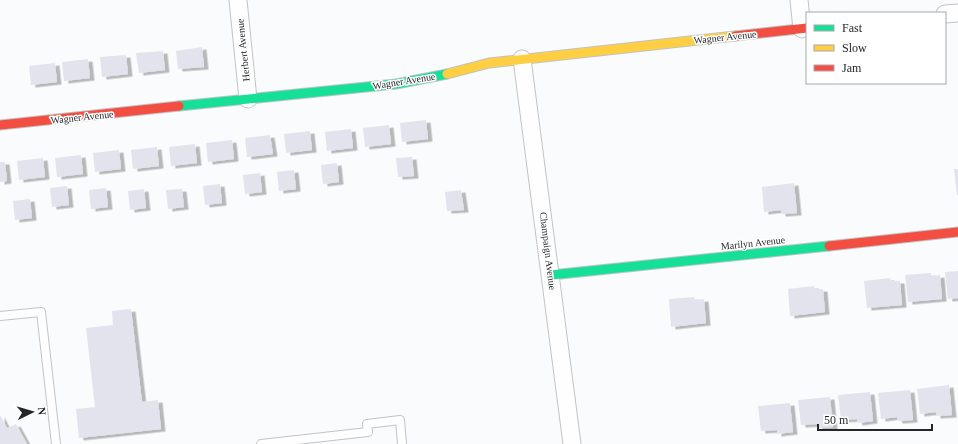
<svg xmlns="http://www.w3.org/2000/svg" width="958" height="444" font-family="'Times New Roman',serif">
  <style>
    .building { fill: #e2e3ed; filter: url(#shadow) }
    .lines { fill: none; stroke-linecap: round; stroke-linejoin: round }
    .lane-casing { stroke: #c1c3c5; stroke-width: 10 }
    .street-casing { stroke: #c1c3c5; stroke-width: 19 }
    .fast-casing { stroke: #c1c3c5; stroke-width: 11 }
    .slow-casing { stroke: #c1c3c5; stroke-width: 11 }
    .jam-casing { stroke: #c1c3c5; stroke-width: 11 }
    .lane { stroke: #fefeff; stroke-width: 8 }
    .street { stroke: #fefeff; stroke-width: 17 }
    .fast { stroke: #16e098; stroke-width: 9 }
    .slow { stroke: #ffcf43; stroke-width: 9 }
    .jam { stroke: #f24e42; stroke-width: 9 }
    .labels { text-anchor: middle; dominant-baseline: central; stroke-width: 3; stroke-linejoin: round; paint-order: stroke }
    .street-label { font-size: 10px; fill: #242629; stroke: #fff }
  </style>
  <defs>
    <filter id="shadow"><feDropShadow dx="4.5" dy="2.5" stdDeviation="0" flood-color="#0004"/></filter>
  </defs>
  <rect width="100%" height="100%" fill="#f9fbfd"/>
  <path class="building" d="M 202,47 L 204,67 L 178,69 L 176,51 Z
    M 163,51 L 165,70 L 139,73 L 136,53 Z
    M 126,55 L 128,74 L 102,77 L 100,57 Z
    M 88,59 L 90,78 L 64,81 L 62,62 Z
    M 55,63 L 57,82 L 31,85 L 29,66 Z
    M 426,120 L 428,139 L 402,142 L 400,123 Z
    M 389,125 L 391,144 L 365,147 L 363,128 Z
    M 351,129 L 353,148 L 327,151 L 325,132 Z
    M 310,131 L 312,150 L 286,153 L 284,134 Z
    M 270,135 L 273,154 L 247,157 L 245,138 Z
    M 232,140 L 234,159 L 208,162 L 206,143 Z
    M 195,144 L 197,163 L 171,166 L 169,147 Z
    M 157,147 L 159,166 L 133,169 L 131,150 Z
    M 119,150 L 121,169 L 95,172 L 93,153 Z
    M 81,155 L 83,174 L 57,177 L 55,158 Z
    M 412,157 L 414,176 L 398,177 L 396,158 Z
    M 43,158 L 45,177 L 19,180 L 17,161 Z
    M 0,162 L 5,162 L 7,181 L 0,182 Z
    M 337,163 L 339,182 L 323,184 L 321,165 Z
    M 954,169 L 958,169 L 958,195 L 957,195 Z
    M 294,170 L 296,189 L 279,191 L 277,172 Z
    M 260,173 L 262,192 L 245,194 L 243,175 Z
    M 794,183 L 797,213 L 781,214 L 781,210 L 764,212 L 762,187 Z
    M 220,184 L 222,203 L 205,205 L 203,186 Z
    M 67,186 L 69,205 L 52,207 L 50,188 Z
    M 106,188 L 108,207 L 91,209 L 89,190 Z
    M 144,189 L 146,208 L 130,210 L 128,191 Z
    M 182,189 L 184,207 L 168,209 L 166,190 Z
    M 461,190 L 464,210 L 447,211 L 445,192 Z
    M 30,199 L 32,218 L 15,220 L 13,201 Z
    M 958,271 L 958,298 L 948,299 L 945,272 Z
    M 931,273 L 931,276 L 940,275 L 942,299 L 908,302 L 905,275 Z
    M 890,278 L 891,281 L 900,281 L 902,305 L 867,308 L 864,281 Z
    M 814,286 L 814,289 L 823,289 L 825,312 L 790,316 L 788,289 Z
    M 694,297 L 695,300 L 704,299 L 706,323 L 671,327 L 669,299 Z
    M 131,309 L 142,402 L 158,400 L 161,429 L 79,438 L 76,409 L 95,407 L 86,328 L 113,325 L 112,311 Z
    M 949,385 L 952,415 L 936,416 L 936,412 L 920,414 L 917,389 Z
    M 910,390 L 913,420 L 898,421 L 897,417 L 881,419 L 878,393 Z
    M 870,392 L 873,421 L 858,423 L 857,419 L 841,420 L 838,395 Z
    M 830,397 L 833,427 L 818,428 L 817,424 L 801,425 L 798,400 Z
    M 790,403 L 793,432 L 777,434 L 777,430 L 761,431 L 758,406 Z
    M 0,415 L 7,428 L 16,424 L 27,444 L 0,444 Z"/>
  <g class="lines">
    <defs>
      <path id="lane" d="M 0,316 L 41,312 L 56,444
        M 261,444 L 368,432 L 367,424 L 400,420 L 402,444"/>
      <path id="street" d="M 238,0 L 248,99
        M 799,0 L 802,29
        M 945,14 L 958,13
        M 522,59 L 572,444"/>
      <path id="fast" d="M 179,106 L 396,84 L 447,74
        M 551,275 L 829,246"/>
      <path id="slow" d="M 447,74 L 489,63 L 735,36"/>
      <path id="jam" d="M 735,36 L 807,28
        M 0,125 L 179,106
        M 829,246 L 958,232"/>
    </defs>
    <use href="#lane" class="lane-casing"/>
    <use href="#street" class="street-casing"/>
    <use href="#fast" class="fast-casing"/>
    <use href="#slow" class="slow-casing"/>
    <use href="#jam" class="jam-casing"/>
    <use href="#lane" class="lane"/>
    <use href="#street" class="street"/>
    <use href="#fast" class="fast"/>
    <use href="#slow" class="slow"/>
    <use href="#jam" class="jam"/>
  </g>
  <g class="labels">
    <g class="street-label">
      <text transform="translate(725 37) rotate(-6)">Wagner Avenue</text>
      <text transform="translate(243 50) rotate(-96)">Herbert Avenue</text>
      <text transform="translate(404 81) rotate(-9)">Wagner Avenue</text>
      <text transform="translate(82 117) rotate(-6)">Wagner Avenue</text>
      <text transform="translate(753 243) rotate(-6)">Marilyn Avenue</text>
      <text transform="translate(548 251) rotate(83)">Champaign Avenue</text>
    </g>
  </g>
  <rect x="806" y="12" width="140" height="72" fill="#ffffff" stroke="#a7a8a9"/>
  <rect x="814" y="25" width="20" height="6" fill="#16e098" stroke="#a7a8a9"/>
  <text x="842" y="32" font-size="12" fill="#242629">Fast</text>
  <rect x="814" y="45" width="20" height="6" fill="#ffcf43" stroke="#a7a8a9"/>
  <text x="842" y="52" font-size="12" fill="#242629">Slow</text>
  <rect x="814" y="65" width="20" height="6" fill="#f24e42" stroke="#a7a8a9"/>
  <text x="842" y="72" font-size="12" fill="#242629">Jam</text>
  <g transform="translate(32 412) rotate(85)" stroke="#ffffff" stroke-width="3" paint-order="stroke">
  <path d="M0-3L7 15L0 10L-7 15Z" fill="#242629"/>
  <text y="-6" font-size="11" font-weight="bold" text-anchor="middle" fill="#242629">N</text>
  </g>
  <path d="M818 424v6h114v-6" fill="none" stroke="#242629" stroke-width="2"/>
  <text x="824" y="424" font-size="12" fill="#242629" stroke="#ffffff" stroke-width="3" paint-order="stroke">50 m</text>
</svg>
